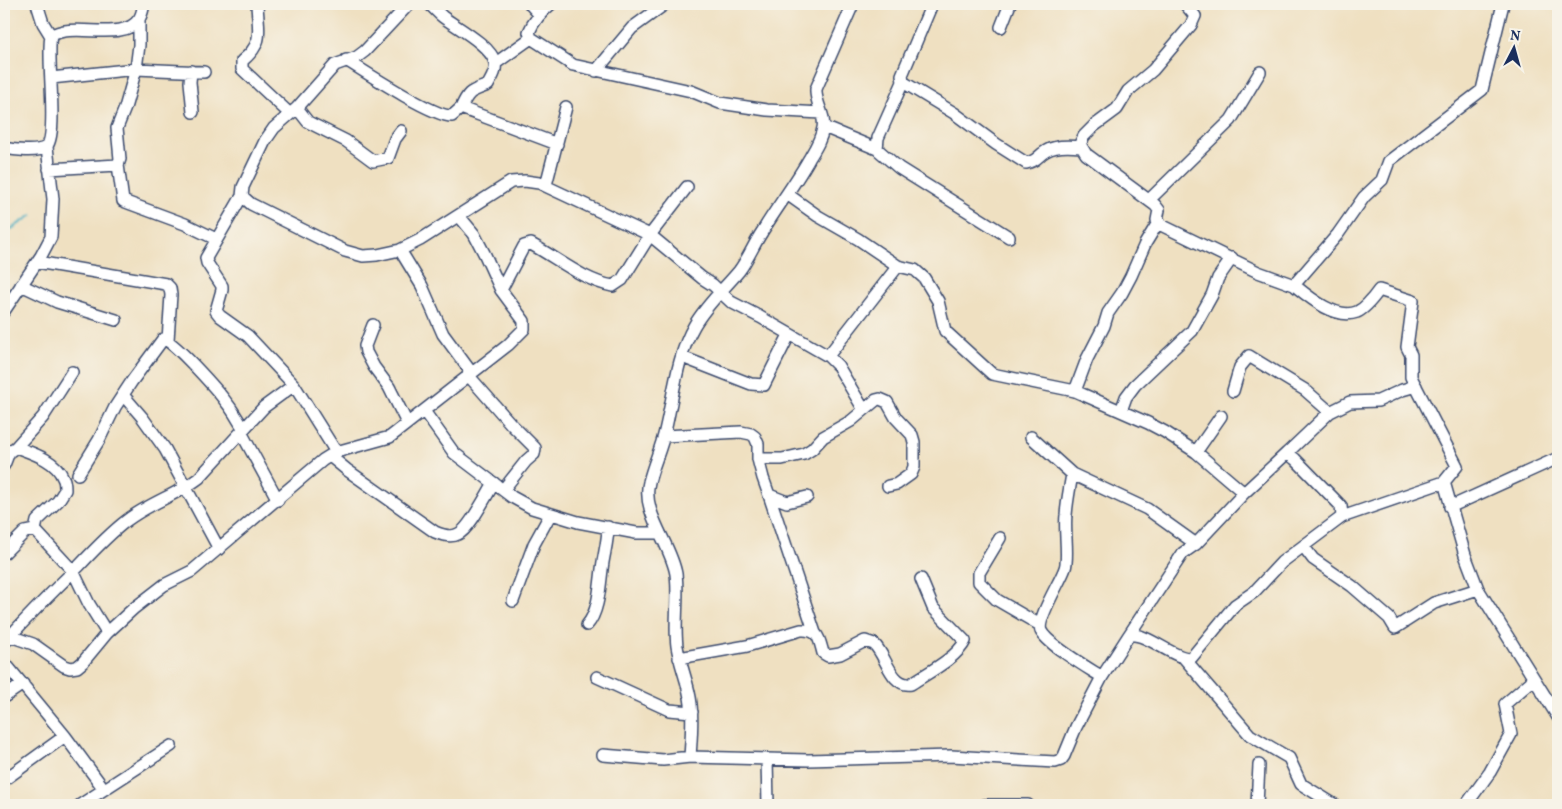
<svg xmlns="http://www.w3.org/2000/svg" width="1562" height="809" font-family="Vollkorn,serif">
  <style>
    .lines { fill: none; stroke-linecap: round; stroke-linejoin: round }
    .stream { stroke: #40abc0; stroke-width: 2.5 }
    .minor-casing { stroke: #3b4a6d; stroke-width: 14 }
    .minor { stroke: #fff; stroke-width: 11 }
  </style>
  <rect width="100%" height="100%" fill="#f7f3e8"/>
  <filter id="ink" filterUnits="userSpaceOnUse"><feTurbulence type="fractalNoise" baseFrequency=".02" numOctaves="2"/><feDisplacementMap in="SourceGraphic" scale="10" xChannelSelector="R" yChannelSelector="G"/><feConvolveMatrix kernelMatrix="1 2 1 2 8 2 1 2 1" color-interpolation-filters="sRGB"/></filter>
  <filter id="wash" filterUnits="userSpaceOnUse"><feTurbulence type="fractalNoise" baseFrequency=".0096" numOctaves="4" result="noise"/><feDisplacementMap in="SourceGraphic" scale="20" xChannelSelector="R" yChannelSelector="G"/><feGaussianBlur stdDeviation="1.12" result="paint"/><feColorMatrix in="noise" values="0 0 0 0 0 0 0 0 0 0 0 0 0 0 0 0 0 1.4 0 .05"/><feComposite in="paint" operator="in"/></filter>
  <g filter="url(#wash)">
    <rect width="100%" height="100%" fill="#efe0c1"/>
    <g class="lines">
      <path class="stream" d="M 4,234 L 32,215"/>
    </g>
  </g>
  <g filter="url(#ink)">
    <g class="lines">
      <defs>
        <path id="minor" d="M 37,4 L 43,23 L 51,36
          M 257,4 C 258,31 265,42 242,61 L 242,69 L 290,114
          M 429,4 C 434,8 438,13 443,17 C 456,27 492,46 495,63 C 497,71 491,79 488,85 C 471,92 469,90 461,108 L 557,144
          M 530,4 L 539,14
          M 551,4 C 541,12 534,20 529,32 L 531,38 L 573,65 L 691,91 L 720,103 L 767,110 L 821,113
          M 932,4 L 902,75 L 903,82 L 954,113 L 996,144 L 1026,163 C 1038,161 1037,156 1046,151 C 1055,145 1072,146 1081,147
          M 1185,4 L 1195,16 L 1191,25 L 1153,70 L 1128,91 L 1117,109 L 1094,126 L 1084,136 L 1080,144 L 1086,154 L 1155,205 L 1159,210 L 1157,220 L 1159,224 L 1258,272 L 1294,285 L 1338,234 L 1364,197 L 1382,180 L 1389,161 L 1482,90 L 1503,4
          M 139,19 L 139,45 L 136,69 L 125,108 L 117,128 L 120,159 L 118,165 L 123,201 L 185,224 L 216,239
          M 1001,27 L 1010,4
          M 346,60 C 365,72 434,117 452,116 L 461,108
          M 496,63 L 531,38
          M 191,71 L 190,82 L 193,112
          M 596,71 L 632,28 L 665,4
          M 51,78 L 136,69 L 204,72
          M 903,82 L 878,138 L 877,149 L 899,168 L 1009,237
          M 297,108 L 308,122 L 346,141 L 373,161 L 388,158 L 395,139 L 401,131
          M 824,127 L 877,149
          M 4,148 C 13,150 38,153 46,147 C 59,136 46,56 51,36 C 72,21 124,43 139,19 C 142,15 143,8 144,4
          M 49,169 L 118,165
          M 546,185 L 566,107
          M 787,194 L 818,216 L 858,239 L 898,266 L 915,270 L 924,278 L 938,301 L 945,331 L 992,374 L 1075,391 L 1148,423 L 1165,432 L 1196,452 L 1244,493
          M 242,196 L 251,204 L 345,251 L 363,256 L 377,255 L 400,250 L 420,240 L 511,182 L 525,181 L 539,183 L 650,235 L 702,278 L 713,285 L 731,302 L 760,317 L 828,356 L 838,366 L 864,410
          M 1149,200 L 1231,120 L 1260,72
          M 400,250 L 422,286 L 443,334 L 471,372
          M 37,262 L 166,284 L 170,288 L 171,295 L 168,340
          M 21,285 L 57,302 L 116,320
          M 1294,285 C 1310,298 1336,320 1357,312 C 1366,308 1374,297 1379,290 L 1413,301 L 1407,347 L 1411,355 L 1411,377 L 1457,466 L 1444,482 L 1342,517
          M 501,290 L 524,246 L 531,244 C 557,258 584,281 613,286 L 622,280 L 650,235 L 687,187
          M 4,311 L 41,256 L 51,237 L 53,199 L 47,147
          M 373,325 L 365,346 L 366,352 L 374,367 L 389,387 L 407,423
          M 828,356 L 898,266
          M 682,357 L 751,384 L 764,385 L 789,335
          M 468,375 L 511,424 L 535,448 L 534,454 L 526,461 L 503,490
          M 1075,391 L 1087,359 L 1104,326 L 1108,313 L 1122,293 L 1131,276 L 1145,244 L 1159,221
          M 1233,391 L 1240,367 L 1249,356 L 1305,390 L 1330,412
          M 123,395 L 142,417 L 165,449 L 219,549
          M 424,411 L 454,453 L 512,497 L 532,508 L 578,522 L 636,533 L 660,533
          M 1121,411 L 1126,397 L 1135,385 L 1192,331 L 1212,295 L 1218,278 L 1232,258
          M 241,432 L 278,500
          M 664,436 L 741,432 L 751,434 L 755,437 L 758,444 L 758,459 L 763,478 L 769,495 L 787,502 L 807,497
          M 1031,437 L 1072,474 L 1147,509 L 1196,544
          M 16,447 L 43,417 L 72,372
          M 336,452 L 294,385 L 248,336 L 220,316 L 216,311 L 222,290 L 222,286 L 207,263 L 206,258 L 242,196 L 243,187 L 265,141 L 274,128 L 297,108 L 335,65 L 357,57 L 365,51 L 409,4
          M 1196,452 L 1221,416
          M 1287,453 L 1330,412 L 1350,402 L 1378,401 L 1402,390 L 1416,386
          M 330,456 L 347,470 L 435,532 C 442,535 451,538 458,534 C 469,530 487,494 494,483
          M 758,459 L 782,459 L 804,454 L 812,449 L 823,437 L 851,421 L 876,400 L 880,399 L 887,402 L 896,418 L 912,435 L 914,442 L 914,467 L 911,474 L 897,484 L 888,486
          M 4,465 L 9,452 L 16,447 C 32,453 56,460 63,478 C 65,481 65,486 65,490 L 58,501 L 37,521 L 35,530 L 73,571 L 89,604 L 107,633
          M 78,474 L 99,440 L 115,407 L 132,381 L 163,339 C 173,340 218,391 226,402 C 233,410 238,420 244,429
          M 1072,474 C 1070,487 1067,501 1066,515 C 1064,529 1069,558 1065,568 C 1061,581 1036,619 1041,631 C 1047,644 1088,668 1102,677
          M 1444,482 L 1465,555 L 1478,589 L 1558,717
          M 769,495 L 815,633
          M 1450,507 L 1558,458
          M 1000,538 L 979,573 L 979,582 L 997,600 L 1040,625
          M 1304,547 L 1313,559 L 1352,586 L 1389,618 L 1395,628 L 1434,603 L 1478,589
          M 4,553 L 25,532 L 35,530
          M 513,601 L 534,544 L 550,515
          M 587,625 C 600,611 600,580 603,562 C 605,550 608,539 608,527
          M 10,636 L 33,644 L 64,666 L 70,668 L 77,667 L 83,662 L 107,633 L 133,609 L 164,585 L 192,571 L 323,460 L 336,452 L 390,437 L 508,345 L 524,329 L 524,321 L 501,290 L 485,255 L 474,234 L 459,216
          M 4,643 C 28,616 53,591 79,566 C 94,550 109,534 126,521 C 149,503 177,495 199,478 L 264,407 L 294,385
          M 679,658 L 747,646 L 801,630 C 819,629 819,639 823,653 L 828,656 L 840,654 L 865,641 L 874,644 C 886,655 891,687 911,684 C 927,673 957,658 965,641 L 933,608 L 921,579
          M 1184,658 L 1250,735 L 1289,758 L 1301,784 L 1335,805
          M 4,662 L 65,736 L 104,789
          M 597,677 L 669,710 L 692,712
          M 4,697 L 23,684
          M 603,755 L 663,760 L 690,757 L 808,760 L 951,756 L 1055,762 L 1061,760 L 1064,756 L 1076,727 L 1102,677 L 1129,635 C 1148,632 1178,663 1192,657 L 1235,605 L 1254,592 L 1282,562 L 1342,517 L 1341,506 L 1295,459 L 1287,453 L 1244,493 L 1196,544 L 1183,553 L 1129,635
          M 690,757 C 691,740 693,722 691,704 C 689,684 680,666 677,646 C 674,622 679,598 676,574 C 671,544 641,512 649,482 C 653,465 661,449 665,431 C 673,399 677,355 694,326 C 706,305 724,289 739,271 C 748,259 754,244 762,232 C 777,207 795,184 809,159 C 815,149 821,140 823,128 C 826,115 815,104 816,89 L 853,4
          M 767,759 L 768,805
          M 4,780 L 65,736
          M 80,805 L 171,746
          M 985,805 L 1028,805
          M 1257,805 L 1259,765
          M 1466,805 L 1490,772 L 1511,734 L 1505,704 L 1534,679"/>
      </defs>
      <use href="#minor" class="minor-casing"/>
      <use href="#minor" class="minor"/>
    </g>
  </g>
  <rect width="1562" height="809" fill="none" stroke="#f7f3e8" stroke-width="20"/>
  <g transform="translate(1514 48) rotate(6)" stroke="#f7f3e8" stroke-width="4" paint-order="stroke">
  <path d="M0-4L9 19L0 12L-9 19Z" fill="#1b2f5e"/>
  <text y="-8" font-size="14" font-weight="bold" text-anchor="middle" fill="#1b2f5e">N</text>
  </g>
</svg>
